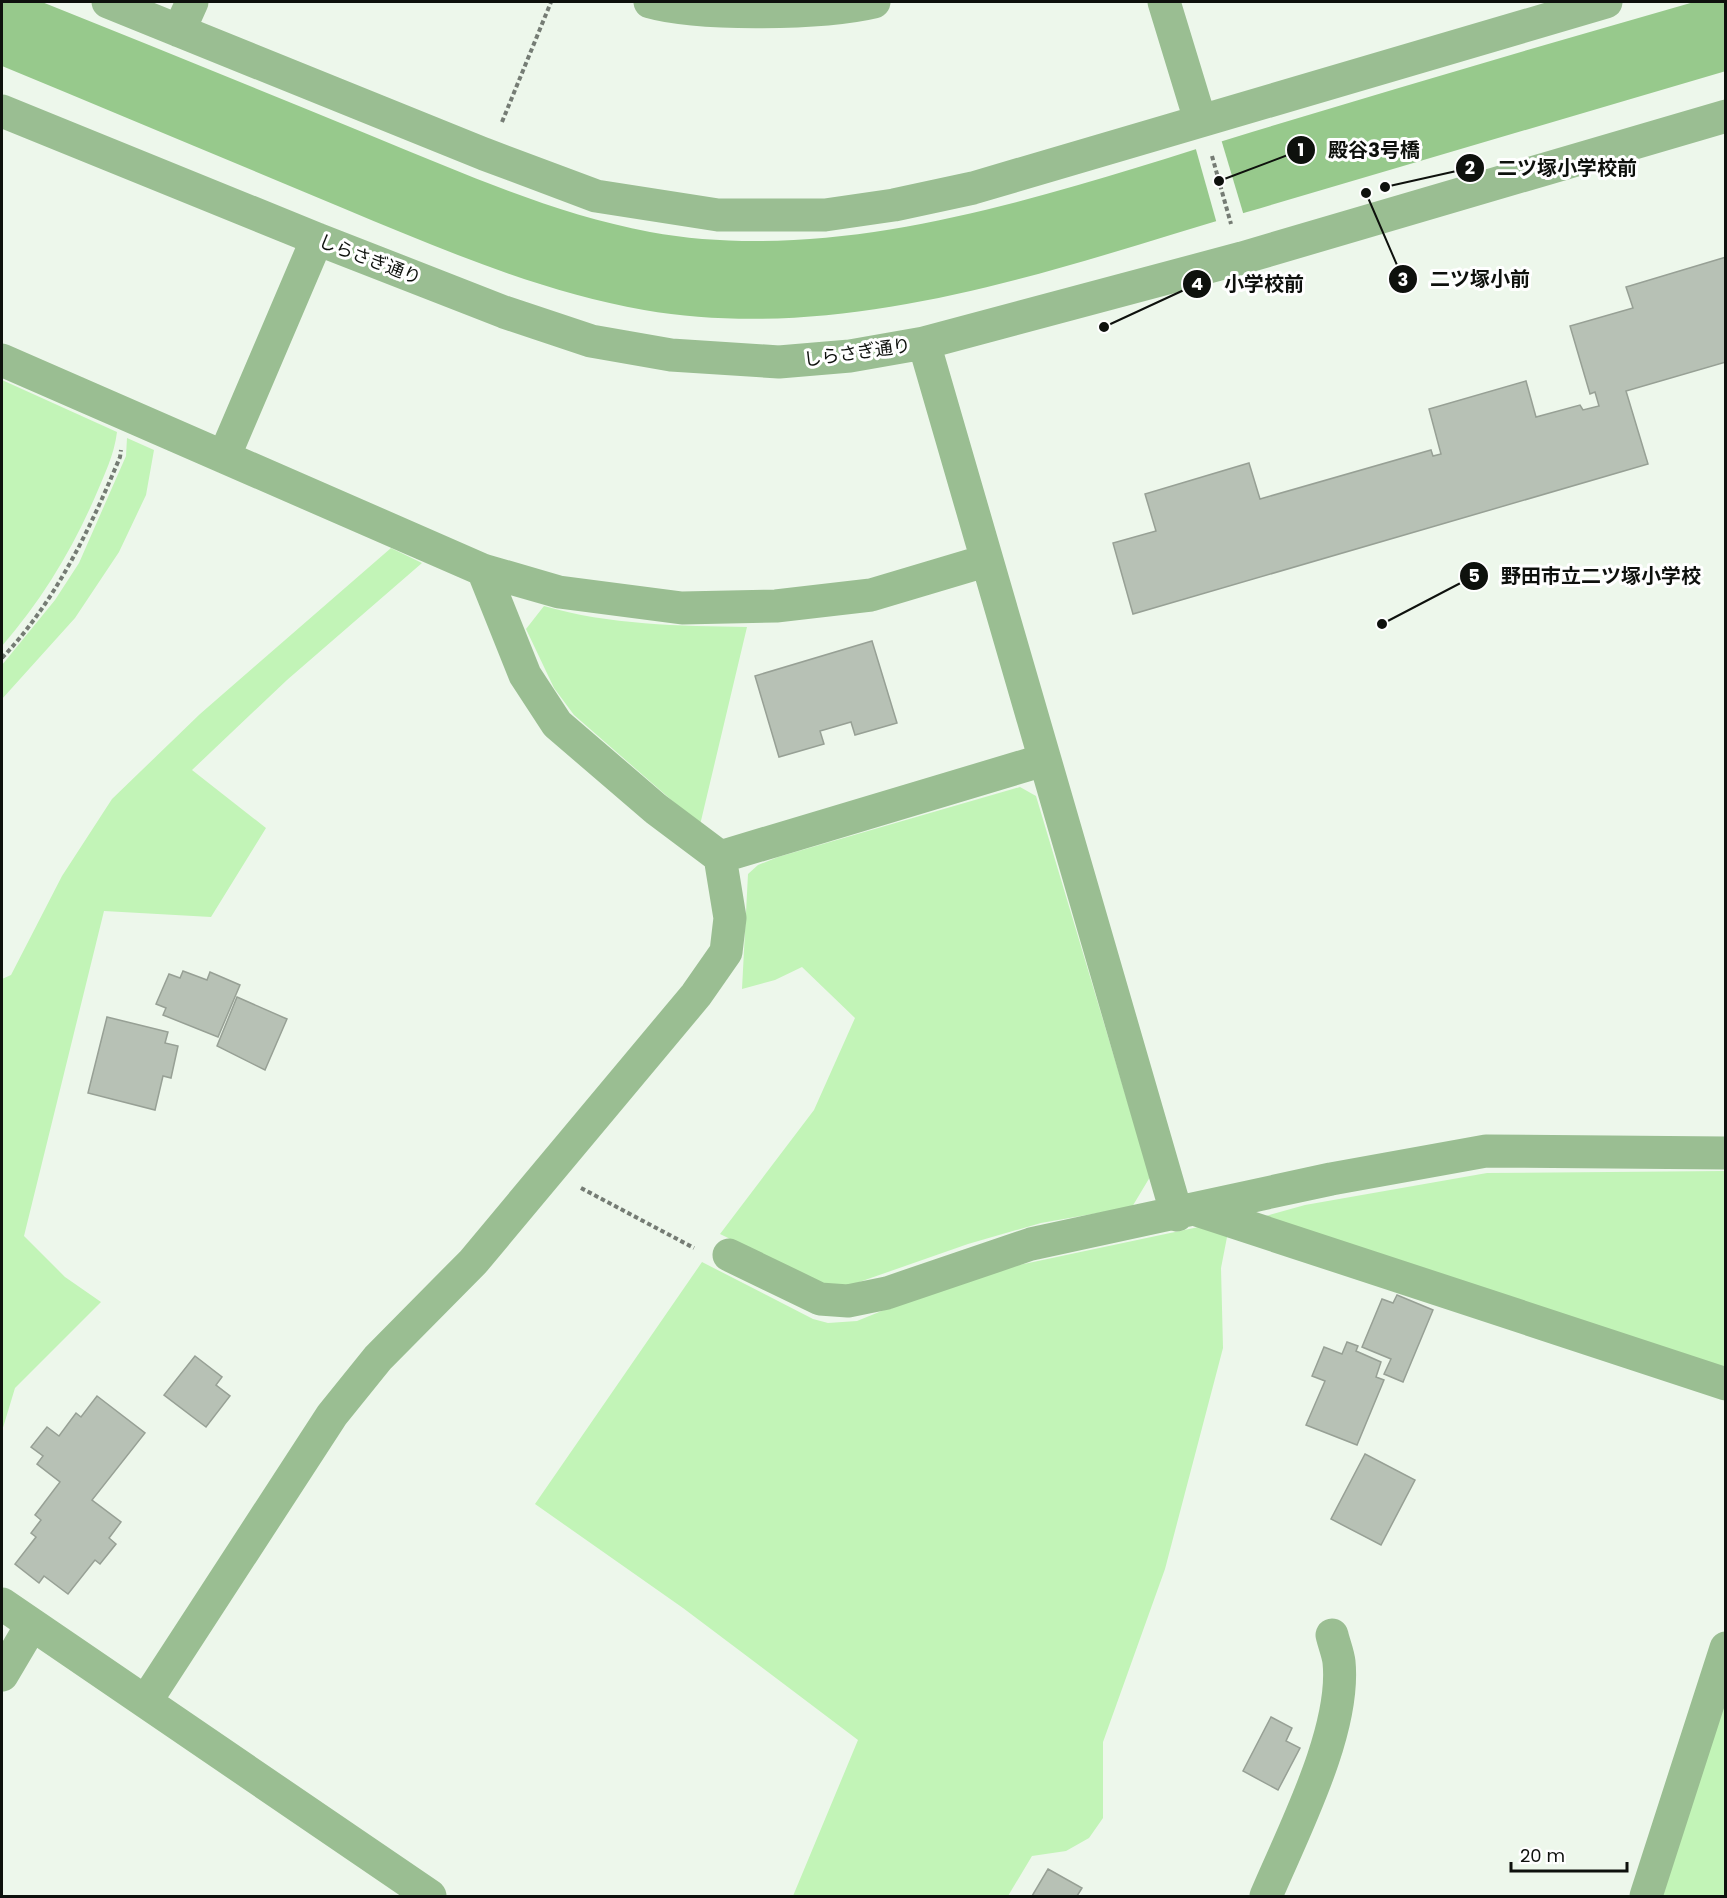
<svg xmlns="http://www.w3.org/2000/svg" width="1727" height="1898" font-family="Poppins,'Noto Sans JP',sans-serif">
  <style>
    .green { fill: #c2f4b7 }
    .water { fill: #97c98c }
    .pier { fill: #edf7eb }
    .building { fill: #b7c1b5; stroke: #97a095; stroke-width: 1.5 }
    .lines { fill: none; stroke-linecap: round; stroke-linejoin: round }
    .path { stroke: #757c74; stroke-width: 4; stroke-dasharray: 4.5 3; stroke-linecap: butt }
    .minor { stroke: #9abe92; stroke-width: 33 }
    .labels { text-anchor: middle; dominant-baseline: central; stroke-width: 6; stroke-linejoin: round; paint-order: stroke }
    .street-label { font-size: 18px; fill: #0e110d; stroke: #fff }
    .leader { fill: none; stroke: #0e110d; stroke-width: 2 }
    .callout-dot { fill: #0e110d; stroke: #fff; stroke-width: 2 }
    .mark-label { font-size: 18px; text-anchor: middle; font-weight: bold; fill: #fff }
    .callout-label { font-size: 20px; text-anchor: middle; font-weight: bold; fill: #0e110d; stroke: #fff; stroke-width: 6; stroke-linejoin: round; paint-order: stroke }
  </style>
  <rect width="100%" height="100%" fill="#edf7eb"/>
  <path class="green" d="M 2,380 L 117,432 C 114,456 104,475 95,497 C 71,552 41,601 2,646 Z
    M 127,438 L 154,450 L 146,495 L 119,552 L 75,618 L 2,699 L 2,665 L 55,600 L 79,563 L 126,456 Z
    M 391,548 L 422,563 L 287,680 L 192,770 L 266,828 L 211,917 L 104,911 L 24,1236 L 65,1277 L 101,1302 L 15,1388 L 2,1431 L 2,979 L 11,975 L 62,876 L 112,799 L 200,714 Z
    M 544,606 C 609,625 680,626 747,627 L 700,825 L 574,715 L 554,688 L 526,629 Z
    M 1020,787 L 1036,796 L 1150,1177 L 1132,1207 L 1041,1223 L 968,1244 L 845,1287 L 827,1286 L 720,1234 L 814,1110 L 855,1018 L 802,967 L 775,980 L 742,989 L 748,874 L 758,865 L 778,857 Z
    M 1725,1171 L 1725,1376 L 1251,1220 L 1305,1205 L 1487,1173 Z
    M 1208,1225 L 1228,1232 L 1221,1268 L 1223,1348 L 1165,1569 L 1103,1742 L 1103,1818 L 1089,1838 L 1066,1851 L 1032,1856 L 1008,1896 L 793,1896 L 858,1740 L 683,1608 L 535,1504 L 702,1262 L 813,1319 L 828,1323 L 857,1321 L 926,1293 L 1019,1265 Z
    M 1725,1678 L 1725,1896 L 1656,1896 Z"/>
  <path class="water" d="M 2,2 L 42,2 C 152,46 262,91 372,136 C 463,173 553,214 650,232 C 848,268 1064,189 1252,132 C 1399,88 1546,44 1694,2 L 1725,2 L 1726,71 C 1566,118 1407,165 1247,212 C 1054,269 849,345 644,310 C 541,292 441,249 345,209 C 230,161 116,113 2,66 Z"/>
  <path class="pier" d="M 1221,139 L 1244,216 L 1217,224 L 1195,146 Z"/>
  <path class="building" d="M 1726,257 L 1726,362 L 1626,391 L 1648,464 L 1133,614 L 1113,543 L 1156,531 L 1145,494 L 1249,463 L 1260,499 L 1431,450 L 1433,456 L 1441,454 L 1429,409 L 1526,381 L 1536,417 L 1580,405 L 1583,410 L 1599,406 L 1595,392 L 1590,394 L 1570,326 L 1633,308 L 1626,287 Z
    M 872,641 L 897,723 L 855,735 L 851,722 L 820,731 L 824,744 L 779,757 L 755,676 Z
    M 183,971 L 207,980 L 210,972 L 240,985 L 218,1037 L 163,1015 L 166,1008 L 156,1004 L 169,974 L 180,978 Z
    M 237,997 L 287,1019 L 265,1070 L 217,1046 Z
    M 107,1017 L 168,1032 L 165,1043 L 178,1046 L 171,1078 L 163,1076 L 155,1110 L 88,1093 Z
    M 1397,1295 L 1433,1310 L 1403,1382 L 1384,1374 L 1391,1359 L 1362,1347 L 1382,1299 L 1393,1303 Z
    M 1347,1342 L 1358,1346 L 1356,1351 L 1381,1362 L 1376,1377 L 1384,1380 L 1357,1445 L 1306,1425 L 1325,1381 L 1312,1376 L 1324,1347 L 1342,1354 Z
    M 195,1356 L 222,1377 L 216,1385 L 230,1396 L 206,1427 L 164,1395 Z
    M 97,1396 L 145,1433 L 92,1500 L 121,1522 L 109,1538 L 116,1544 L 100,1564 L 95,1560 L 68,1594 L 44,1576 L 39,1583 L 15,1564 L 36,1537 L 31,1533 L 41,1520 L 35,1515 L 60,1482 L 37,1464 L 43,1456 L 31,1447 L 47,1427 L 59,1436 L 76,1413 L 81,1417 Z
    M 1365,1454 L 1415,1480 L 1381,1545 L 1331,1519 Z
    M 1271,1717 L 1292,1728 L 1286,1741 L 1300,1748 L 1278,1790 L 1243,1771 Z
    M 1048,1869 L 1082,1888 L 1077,1896 L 1032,1896 Z"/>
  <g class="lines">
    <path class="path" d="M 502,122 L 551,2
      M 1212,156 L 1231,224
      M 2,658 C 56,601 90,529 120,457 L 121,450
      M 581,1188 L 694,1248"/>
    <path class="minor" d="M 108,2 L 484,154 L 596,196 L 718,215 L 825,215 L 894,205 L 973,188 L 1606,2
      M 650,2 C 699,16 824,14 874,2
      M 1164,2 L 1200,120
      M 179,31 L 192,2
      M 2,111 L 317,239 L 504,312 L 591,341 L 671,355 L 779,362 L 850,356 L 924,343 L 1242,258 L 1726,116
      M 924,343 L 1177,1215
      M 2,360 L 483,570 L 559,592 L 682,608 L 776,606 L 871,595 L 985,561
      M 224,457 L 317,239
      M 720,857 L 1044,760
      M 1197,1210 L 1726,1384
      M 729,1255 L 820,1299 L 848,1301 L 887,1293 L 1031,1244 L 1331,1179 L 1486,1151 L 1726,1153
      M 2,1604 L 430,1896
      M 2,1675 L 31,1626
      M 146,1701 L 332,1415 L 378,1358 L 473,1262 L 696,995 L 726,952 L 730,918 L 720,857 L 656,809 L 557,724 L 525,675 L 483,570
      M 1266,1896 C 1293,1832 1346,1731 1339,1662 C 1338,1653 1334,1644 1332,1635
      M 1646,1896 L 1726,1648"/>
  </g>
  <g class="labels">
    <g class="street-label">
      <text transform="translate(370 259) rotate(21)">しらさぎ通り</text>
      <text transform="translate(857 352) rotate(-8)">しらさぎ通り</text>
    </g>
  </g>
  <path class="leader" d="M1219 181L1301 150M1385 187L1470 168M1366 193L1403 279M1104 327L1197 284M1382 624L1474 576"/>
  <g class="callout-dot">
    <circle cx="1219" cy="181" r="6"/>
    <circle cx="1385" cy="187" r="6"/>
    <circle cx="1366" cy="193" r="6"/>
    <circle cx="1104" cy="327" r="6"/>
    <circle cx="1382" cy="624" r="6"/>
    <circle cx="1301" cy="150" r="15"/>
    <circle cx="1470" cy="168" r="15"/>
    <circle cx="1403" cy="279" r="15"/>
    <circle cx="1197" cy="284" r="15"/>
    <circle cx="1474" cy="576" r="15"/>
  </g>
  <g class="mark-label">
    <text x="1301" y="156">1</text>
    <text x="1470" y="174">2</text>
    <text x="1403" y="286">3</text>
    <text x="1197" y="290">4</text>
    <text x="1474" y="582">5</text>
  </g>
  <g class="callout-label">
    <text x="1374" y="157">殿谷3号橋</text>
    <text x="1567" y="175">二ツ塚小学校前</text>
    <text x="1480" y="286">二ツ塚小前</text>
    <text x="1264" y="291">小学校前</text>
    <text x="1601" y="583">野田市立二ツ塚小学校</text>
  </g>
  <rect width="1727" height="1898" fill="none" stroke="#0e110d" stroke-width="6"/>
  <path d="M1511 1862v9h116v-9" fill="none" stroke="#0e110d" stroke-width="3"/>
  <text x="1520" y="1862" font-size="18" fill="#0e110d" stroke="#ffffff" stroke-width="4.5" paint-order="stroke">20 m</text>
</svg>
